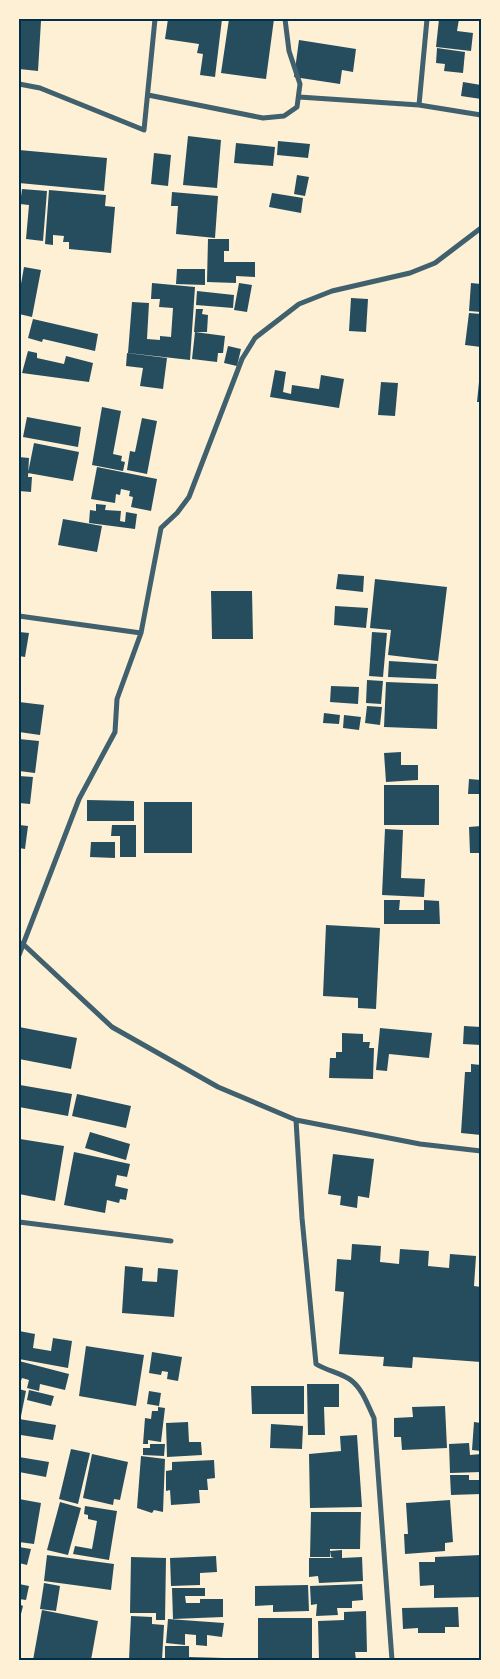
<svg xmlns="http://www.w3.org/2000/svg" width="500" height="1679" font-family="'Exo 2',sans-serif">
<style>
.building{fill:#264d5e}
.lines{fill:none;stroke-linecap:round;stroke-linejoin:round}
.minor{stroke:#3f606c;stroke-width:5}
.neatline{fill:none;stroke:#003049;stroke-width:2}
</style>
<rect width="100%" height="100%" fill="#fdf0d5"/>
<!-- building -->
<path class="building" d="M168,19H222L215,77L200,75L203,54L197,53L199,44L165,39Z
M229,19H274L266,79L221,73Z
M439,19H459L457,31L473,33L471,51L436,47Z
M19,20L41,21L38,71L19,69Z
M299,40L356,49L353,72L342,70L340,84L294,77Z
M437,48L465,52L463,73L444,71L445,64L436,63Z
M463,82L481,85V99L461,96Z
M188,136L221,140L217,188L183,185Z
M278,141L310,144L308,158L277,155Z
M236,143L275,147L273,166L234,163Z
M19,150L107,158L104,191L19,183Z
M154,153L171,155L168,186L151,184Z
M297,175L309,177L305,196L294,194Z
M22,189L47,191L43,241L26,239L29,205L20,204Z
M49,190L106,195L105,206L115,207L111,253L69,249V242H63L64,236L53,235V245L45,244Z
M172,192L218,196L215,238L176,234L178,206H171Z
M272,193L303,198L301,213L269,207Z
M208,239H229V251H224V262H255V277L236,276V283L207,282Z
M24,267L41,270L32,317L19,314V295Z
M177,269H205V285L176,284Z
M152,283L195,287L190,360L128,353L132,302L149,303L147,339L160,340V336L171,337L173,308L159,307L160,299H151Z
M239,283L252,285L247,312L234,310Z
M471,283L481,284V312L469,311Z
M197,291L234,295L233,308L196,305Z
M351,298L368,299L366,332L349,331Z
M196,309H203L202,314L208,315L207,332H194Z
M469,313L481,314V347L465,345Z
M33,319L98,334L95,351L43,339L42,342L28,338Z
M195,332L225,336L223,353H218L217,362L192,359Z
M228,346L241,349L237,366L224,363Z
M28,351L37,353V358L64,364L66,356L93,363L89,382L22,373Z
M127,353L167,358L163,389L140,386L143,368L126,366Z
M275,370L286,372L283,392L291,394L292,385L319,389L321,375L344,379L339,408L270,397Z
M381,382L398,383L395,416L378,415Z
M479,382L481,383V402H477Z
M102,407L121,411L113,454L122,456L121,461L125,462L123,471L92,465Z
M27,417L81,427L78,447L23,437Z
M142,418L157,421L147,474L127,470L130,451L135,452Z
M34,443L79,452L73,481L28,473Z
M19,457L29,458L28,477H32L31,492L19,491Z
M97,467L157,479L151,511L131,507L133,497L129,496L130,491L121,489L120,495L116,494L115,503L91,499Z
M96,504L106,505L105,510L121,511L120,521L125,522L126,512L137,514L135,529L89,523L90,510L96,511Z
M63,519L102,526L97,552L58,545Z
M338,574L364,576L363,592L336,589Z
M375,579L447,587L438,661L388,655L391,630L370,628Z
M211,591H252L253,639H212Z
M335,606L368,608L366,628L334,625Z
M19,632L29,633L25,657L19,656Z
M372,632L387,633L383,677L369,676Z
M389,661L437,664L436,679L388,677Z
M367,680L383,681L381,704L366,703Z
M386,682L438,684L437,729L384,727Z
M331,686L359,687L358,704L330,702Z
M19,702L44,705L40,735L19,732Z
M367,706L382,707L380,725L365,723Z
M324,713L340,715L339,724L323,723Z
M344,715L361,717L359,730L343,728Z
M19,739L39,741L35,773L19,771Z
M401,752V765H418V780L386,782L384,753Z
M19,776L33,777L30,804L19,803Z
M469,779L481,780V794H468Z
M384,785H439V825H384Z
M87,800L134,801V821H87Z
M144,802H192V853H144Z
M19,825L28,826L25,849L19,848Z
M112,825H136V857H120V836H111Z
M481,826V853H470L469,827Z
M385,829L403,830L401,878L425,879L424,897L382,895Z
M91,842H115V858L90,857Z
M384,900H400L399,910H424V900L439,901L440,924H384Z
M326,925L380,928L376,1009L358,1008V998L323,996Z
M464,1026L481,1027V1045L463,1044Z
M19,1027L77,1038L71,1069L19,1059Z
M380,1028L432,1033L429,1058L389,1054L387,1071L376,1070Z
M342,1033L363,1034V1042H370L369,1048H374L373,1079L329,1078L330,1058H336V1052H342Z
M471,1064L481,1065V1135L461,1133L465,1072H471Z
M20,1085L72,1094L68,1116L19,1107Z
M77,1094L131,1106L126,1128L72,1116Z
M90,1132L130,1144L126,1160L85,1148Z
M20,1139L64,1146L55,1201L19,1194Z
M74,1152L130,1164L127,1177L117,1175L115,1186L128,1189L126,1200L120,1199L119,1203L107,1200L105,1213L64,1205Z
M333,1154L374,1159L369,1198L358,1196L357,1208L340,1205L341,1196L328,1194Z
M352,1244L381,1246L380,1262L399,1264L400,1249L429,1251L428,1266L449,1268L450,1254L476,1256L474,1286L481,1287V1362L413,1357L412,1368L383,1366L384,1357L339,1354L344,1292L335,1291L337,1259L351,1260Z
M125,1266L143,1268L142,1281L157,1282L158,1268L178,1270L174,1317L122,1313Z
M19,1331L35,1334L33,1348L51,1351L53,1338L72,1341L68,1368L19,1359Z
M86,1346L144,1355L136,1406L79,1396Z
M152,1352L182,1357L178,1381L167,1379L168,1372L162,1371L161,1375L149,1373Z
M19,1361L69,1374L65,1390L40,1384L39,1391L27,1388L29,1380L22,1378L19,1386Z
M307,1384H339V1407H324L325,1435H308Z
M251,1386H304V1414H252Z
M19,1389L26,1391L21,1416H19Z
M29,1390L54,1396L51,1406L27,1400Z
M149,1391L161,1393L159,1406L147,1404Z
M445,1406L447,1448L402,1450L401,1437H394V1418L413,1417L412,1407Z
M158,1407L165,1408L161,1442L148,1440V1444H143L145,1418L151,1419L152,1411H158Z
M19,1419L56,1425L53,1440L21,1435L19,1442Z
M188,1422L189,1442H201L202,1455L167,1457L166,1423Z
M474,1422L481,1423V1451L472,1450Z
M271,1424L303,1426L302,1449L270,1448Z
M357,1435L362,1507L310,1508L309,1454L341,1451L340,1436Z
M469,1443L470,1455L481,1454V1472L450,1473L449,1444Z
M150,1444H165L164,1456L143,1455V1448H150Z
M71,1449L90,1453L78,1504L59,1499Z
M92,1454L128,1462L120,1500L114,1499L113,1505L83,1498Z
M141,1456L165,1459L163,1512L154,1510L152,1513L137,1508Z
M19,1457L49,1462L46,1477L19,1472Z
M214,1460L215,1478L207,1479L208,1490H199L200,1503L171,1505L170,1490L166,1491V1471L172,1470V1462Z
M450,1475H469V1480H481V1494L451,1495Z
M19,1499L41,1503L34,1544L19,1542Z
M450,1500L453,1542L445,1543V1551L405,1554L404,1534H408L406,1503Z
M60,1502L81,1508L68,1555L47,1550Z
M85,1506L117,1511L109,1560L73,1554L75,1546L92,1549L97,1521L88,1519V1515L84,1514Z
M311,1512H361L360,1549H330V1545V1557H310Z
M19,1547L31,1549L27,1565L19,1563Z
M342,1550V1558L362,1557L363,1581L319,1583L318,1576L309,1577V1558H334L331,1557L330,1551Z
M47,1555L114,1564L111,1590L44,1581Z
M481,1555V1597L434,1598V1585L420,1586L419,1562H435V1557Z
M216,1556L217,1572L200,1573V1585L171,1586L170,1558Z
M131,1557L166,1558L165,1620H156V1613H130Z
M44,1583L60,1586L56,1611L40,1609Z
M19,1584L29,1586L26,1600L19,1599Z
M362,1584L363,1600L352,1601V1608H337L338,1615L316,1616L317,1604L311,1605L310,1586Z
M308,1585L309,1611L273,1612V1605L255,1606V1586Z
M172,1588H205V1596H185L186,1603H200V1599H223V1617L173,1619Z
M19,1604L23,1606L19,1622Z
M458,1607L459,1627H445V1633H418V1628L403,1629L402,1608Z
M42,1610L98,1621L91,1660H33Z
M366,1611L367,1652H355L356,1660H319L318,1621L344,1620V1612Z
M131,1616L152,1617V1624L164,1625L162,1660H129Z
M258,1618H312V1660H258Z
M168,1619L224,1623L222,1637L207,1635V1646L196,1645V1635L185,1634V1645L166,1643Z
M165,1646H189V1657L224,1658L223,1660H165Z"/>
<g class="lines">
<!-- minor -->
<path class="minor" d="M19,84L40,88L144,130L155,19
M148,95L263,118L284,116L297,107L300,84L289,51L285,19
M299,97L419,105L481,115
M419,105L427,19
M19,616L141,633L161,528L177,513L189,497L242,359L255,338L299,304L332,291L410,273L435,263L481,228
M19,943L23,944L112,1027L218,1087L296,1120L420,1144L481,1151
M19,955L79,799L115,732L117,699L141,633
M296,1120L302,1218L316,1364C327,1371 342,1373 352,1381C363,1390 368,1406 374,1418L392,1660
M19,1222L171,1241"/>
</g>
<!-- border -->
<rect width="500" height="1679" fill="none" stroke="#fdf0d5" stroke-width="40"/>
<rect x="20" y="20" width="460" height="1639" class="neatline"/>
</svg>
